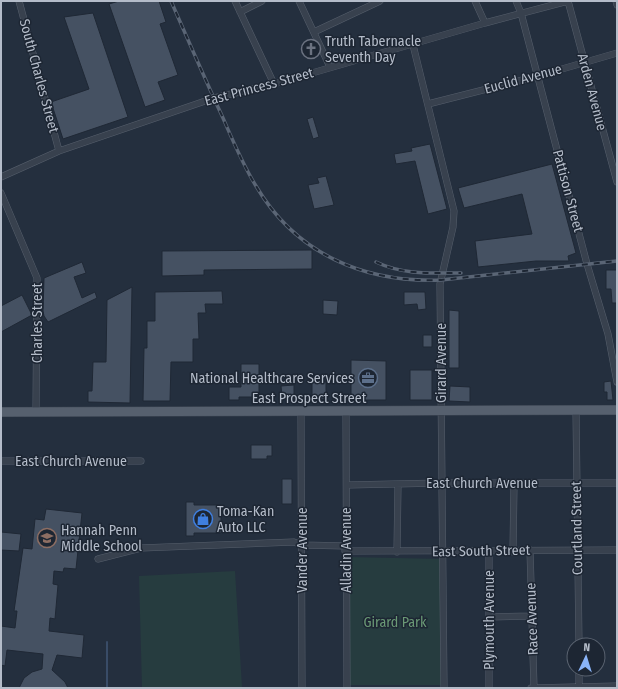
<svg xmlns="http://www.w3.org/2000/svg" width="618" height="689" font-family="'Fira Sans Condensed',sans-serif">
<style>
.green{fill:#263c3f}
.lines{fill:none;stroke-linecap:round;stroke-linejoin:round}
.stream{stroke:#394c67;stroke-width:2}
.building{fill:#455162;stroke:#1f2835}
.street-casing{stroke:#565f6c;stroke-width:7}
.primary-casing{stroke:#414a57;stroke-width:10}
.street{stroke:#38414e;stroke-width:6}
.primary{stroke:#56606e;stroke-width:9}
.rail-casing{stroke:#5a6575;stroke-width:3.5}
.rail{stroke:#1d2633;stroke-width:2;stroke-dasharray:6;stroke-linecap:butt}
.labels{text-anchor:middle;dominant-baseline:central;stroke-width:3;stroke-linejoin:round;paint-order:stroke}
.poi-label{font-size:14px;fill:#b4bcc9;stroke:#1d2633;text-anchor:start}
.street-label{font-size:14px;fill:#b4bcc9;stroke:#1d2633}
.park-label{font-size:14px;fill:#6b9a76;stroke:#1d2633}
</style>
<rect width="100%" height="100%" fill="#242f3e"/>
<!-- green -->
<path class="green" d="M348,557L441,559V685H349Z
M235,571L242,687L142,688L139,576Z"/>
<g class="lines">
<!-- stream -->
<path class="stream" d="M107,688V642"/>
</g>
<!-- building -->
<path class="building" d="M119,1H159L166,22L160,24L178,75L158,82L165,100L145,107L109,4Z
M93,13L128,117L63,139L51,102L89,89L64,17Z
M313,117L319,137L313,139L307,119Z
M430,144L447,209L428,214L415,161L396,164L394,154L412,151L411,148Z
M552,164L576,253L568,256L569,261H536L478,267L475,241L532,234L522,194L464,208L458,188Z
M326,176L334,205L314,209L308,185L319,183L317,178Z
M312,250V269L204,270V275L162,276V251Z
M82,262L86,273L74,277L82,298L95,292L97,298L48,322L44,316L43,311L44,278Z
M606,270H617V303H612L611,289H606Z
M132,287L130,403L88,402V391H92L93,362H106L107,300Z
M222,291L223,304H205L206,313H198L199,339H193V362H171L170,401H143L144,348H147V321H155V292Z
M404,292H425L426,309L418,310L417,304L404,305Z
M22,295L32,315L1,332V306Z
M323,300L338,301L337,315L323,314Z
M449,310L459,311V368H449Z
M423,335H432V347H423Z
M351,360L386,361V400H351Z
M241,364H259V397H239V400H229V387H241Z
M410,370H432V400H410Z
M611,381L613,400H607V392H604V382Z
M312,382H326V399H312Z
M294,385V397H282L281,386Z
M450,386L470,387V402L449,401Z
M251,445H272V456H267V459H251Z
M282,479H292V504H282Z
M186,502H194V505H221V533H194V536H186Z
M46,509L82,513L76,569L64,568L63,572L54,571L53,584L58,585L55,619L50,618L49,631L84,635L82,658L57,655L52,670L65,682L68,688H19L24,678L32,672L42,669L43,654L7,650L5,666L1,665V626L15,628L17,611H14L23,548L32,549L35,519L44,520Z
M1,532L21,534L19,551L1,550Z"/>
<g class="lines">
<!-- street casing -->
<g class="street-casing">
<path id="street" d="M19,1L59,151
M235,1L274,84
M299,1L330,67
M475,1L485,23
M516,1L521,13L587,264L608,334L617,382
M568,1L617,182
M616,1L617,5
M240,12L262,1
M314,32L380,1
M413,45L454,211L453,227L440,284L444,688
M428,104L538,76L617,53
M1,177L59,151L214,98L274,84L485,23L568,1
M1,193L37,278L36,412
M576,410L579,645
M301,412L302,688
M346,412L347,688
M1,461H141
M347,485L441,483H617
M530,550L534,688
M345,551L617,550
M397,552L398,484
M489,552V688
M513,552L514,484
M98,559L141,548L294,542L302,545L346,546
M489,617L532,616
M579,669V688
M531,688L617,686"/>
</g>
<!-- primary casing -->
<g class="primary-casing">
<path id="primary" d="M1,412L617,410"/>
</g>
<!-- street -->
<use href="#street" class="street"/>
<!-- primary -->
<use href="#primary" class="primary"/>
<!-- rail casing -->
<g class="rail-casing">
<path id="rail" d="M171,1C188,40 205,79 223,118C233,141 243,165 256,186C296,254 364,283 441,280L617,261
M376,262C403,275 432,273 461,273"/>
</g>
<!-- rail -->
<use href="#rail" class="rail"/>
</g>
<!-- icons -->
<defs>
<g id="church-ring" transform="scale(1)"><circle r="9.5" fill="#1d2633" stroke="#6b7280" stroke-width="1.5"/><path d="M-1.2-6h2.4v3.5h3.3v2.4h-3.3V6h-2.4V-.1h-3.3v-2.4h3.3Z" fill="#6b7280"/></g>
<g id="office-ring" transform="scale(1)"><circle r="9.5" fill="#1d2633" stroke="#5c6f8a" stroke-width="1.5"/><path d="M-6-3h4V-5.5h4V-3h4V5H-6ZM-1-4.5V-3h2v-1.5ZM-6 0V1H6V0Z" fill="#5c6f8a"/></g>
<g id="shop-ring" transform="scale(1)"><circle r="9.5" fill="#1d2633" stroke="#3f7fe0" stroke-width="1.5"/><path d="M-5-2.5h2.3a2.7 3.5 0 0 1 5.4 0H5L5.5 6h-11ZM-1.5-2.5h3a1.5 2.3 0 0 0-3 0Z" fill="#3f7fe0"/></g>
<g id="school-ring" transform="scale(1)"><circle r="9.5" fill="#1d2633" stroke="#8d6e63" stroke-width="1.5"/><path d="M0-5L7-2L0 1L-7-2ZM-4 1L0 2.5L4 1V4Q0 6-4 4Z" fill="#8d6e63"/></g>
</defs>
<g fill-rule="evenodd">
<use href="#church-ring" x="311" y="49"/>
<use href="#office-ring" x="368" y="378"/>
<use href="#shop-ring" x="203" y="519"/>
<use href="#school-ring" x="47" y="538"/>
</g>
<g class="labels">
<!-- poi labels -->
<g class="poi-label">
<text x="325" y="41">Truth Tabernacle<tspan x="325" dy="16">Seventh Day</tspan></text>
<text x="354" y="378" text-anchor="end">National Healthcare Services</text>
<text x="217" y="511">Toma-Kan<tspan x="217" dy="16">Auto LLC</tspan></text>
<text x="61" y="530">Hannah Penn<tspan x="61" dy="16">Middle School</tspan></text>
</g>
<!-- street labels -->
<g class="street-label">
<text transform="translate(39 76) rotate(75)">South Charles Street</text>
<text transform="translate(523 79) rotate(-15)">Euclid Avenue</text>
<text transform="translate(259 87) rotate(-15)">East Princess Street</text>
<text transform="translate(592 92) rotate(75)">Arden Avenue</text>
<text transform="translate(568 191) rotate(75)">Pattison Street</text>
<text transform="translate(37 323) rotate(-90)">Charles Street</text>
<text transform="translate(441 363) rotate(-90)">Girard Avenue</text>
<text x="309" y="398">East Prospect Street</text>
<text x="71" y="461">East Church Avenue</text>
<text x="482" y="483">East Church Avenue</text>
<text transform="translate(577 528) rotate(-91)">Courtland Street</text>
<text transform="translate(302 550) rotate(-90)">Vander Avenue</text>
<text transform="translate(346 550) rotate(-90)">Alladin Avenue</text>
<text transform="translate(481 551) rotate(-1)">East South Street</text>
<text transform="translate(532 619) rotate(-92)">Race Avenue</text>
<text transform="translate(489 620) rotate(-90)">Plymouth Avenue</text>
</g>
<!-- park labels -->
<g class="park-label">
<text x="395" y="622">Girard Park</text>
</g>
</g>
<!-- border -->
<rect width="618" height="689" fill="none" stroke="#b4bcc9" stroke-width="4"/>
<!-- north arrow -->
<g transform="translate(586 657) rotate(4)"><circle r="19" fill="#1d2633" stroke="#59626f"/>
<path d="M0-3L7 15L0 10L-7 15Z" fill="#8ab4f8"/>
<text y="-6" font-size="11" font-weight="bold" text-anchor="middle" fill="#b4bcc9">N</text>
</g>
</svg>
